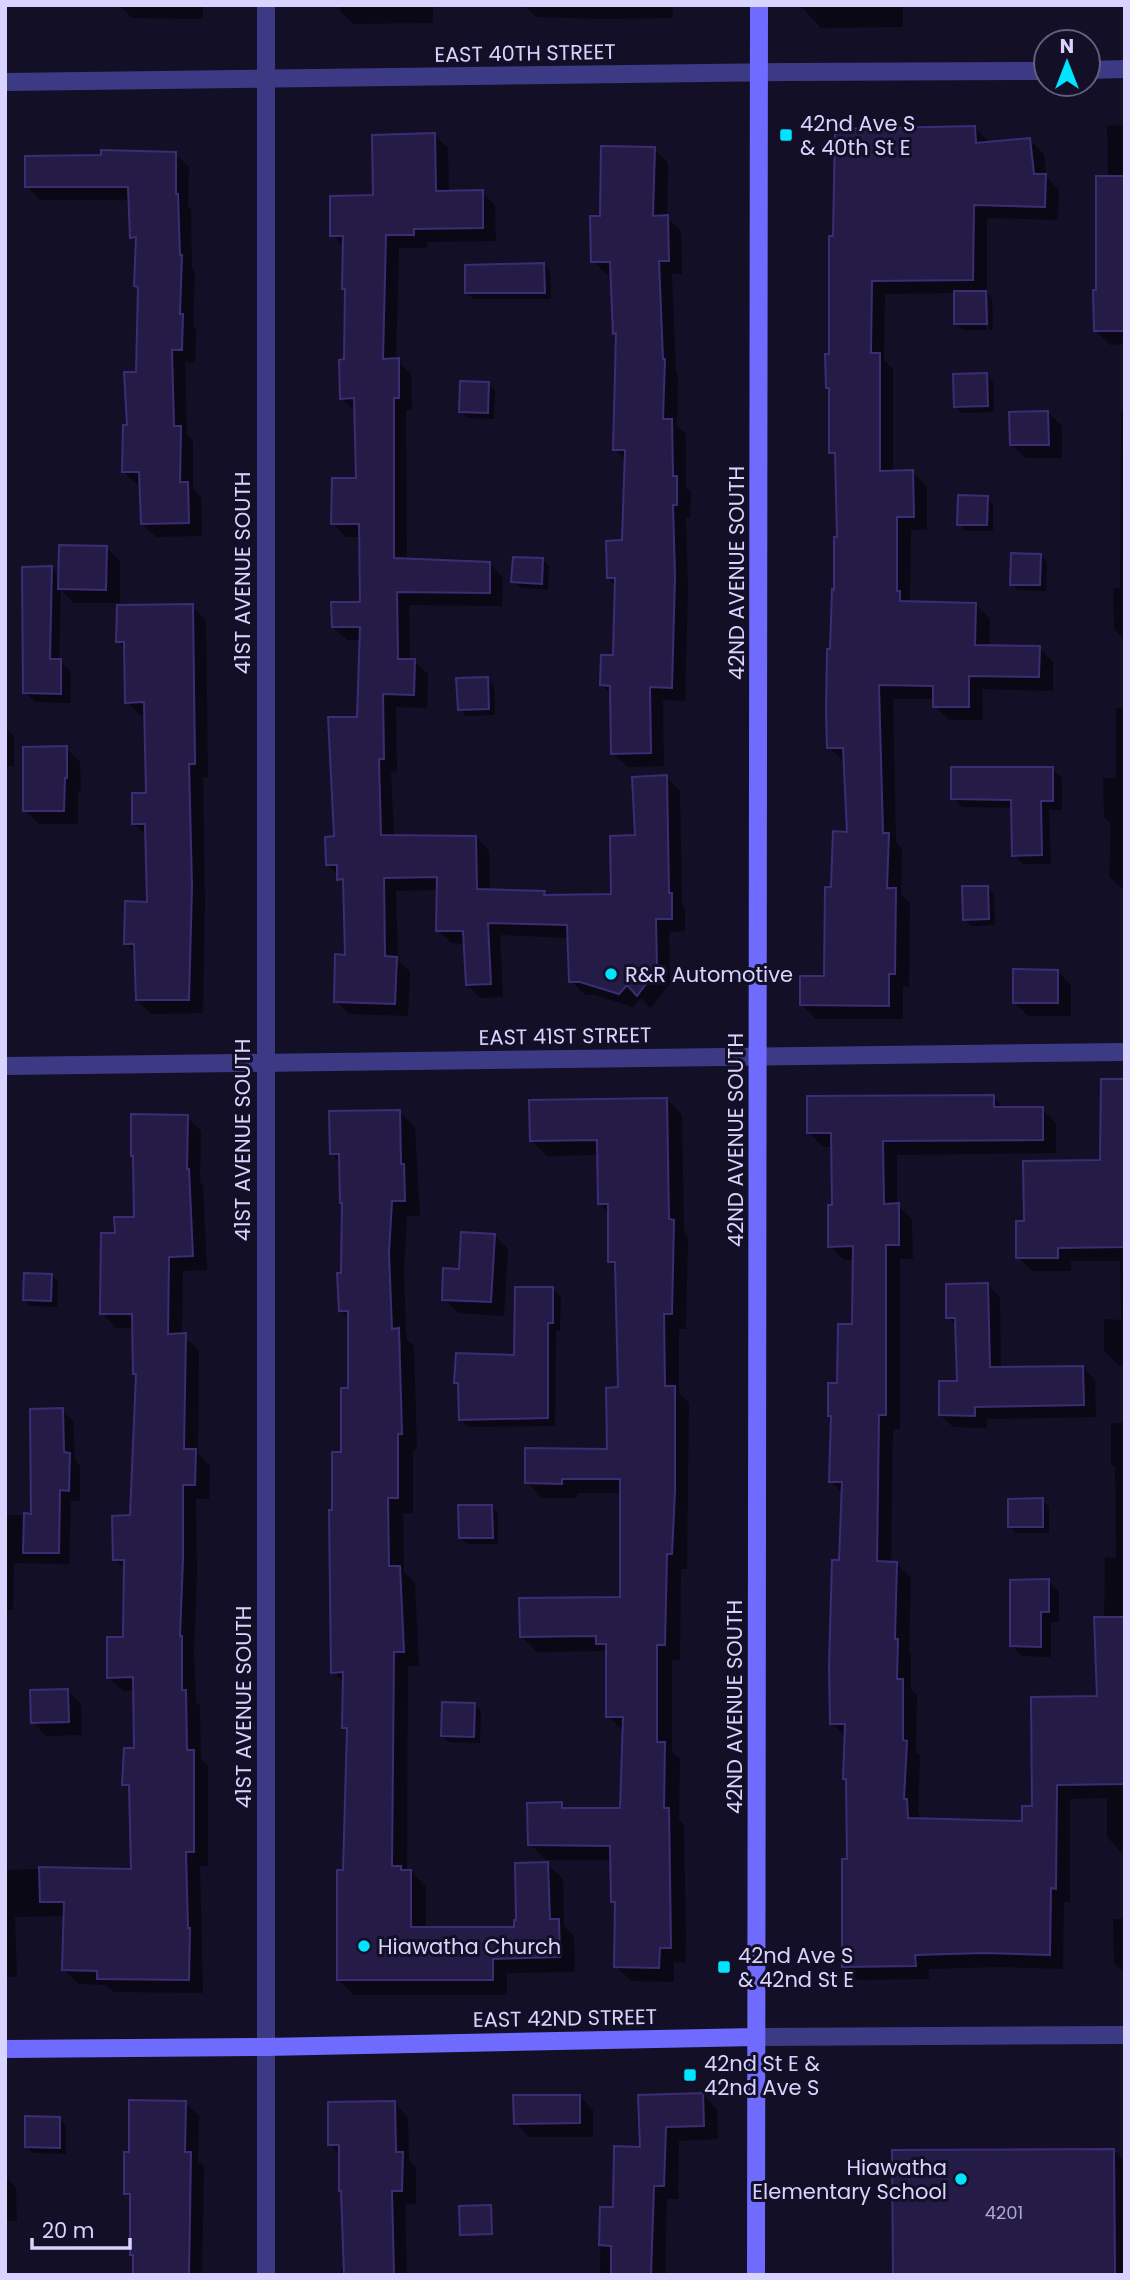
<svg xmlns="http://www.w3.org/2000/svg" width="1130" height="2280" font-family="Poppins,sans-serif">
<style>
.shadow{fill:#0007}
.building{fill:#241b47;stroke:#3b2d73;stroke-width:2}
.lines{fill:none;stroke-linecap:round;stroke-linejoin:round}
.street{stroke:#3d3a85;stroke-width:18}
.secondary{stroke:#6f6bff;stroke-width:18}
.poi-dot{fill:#00e5ff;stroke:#130f26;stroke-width:2.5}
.labels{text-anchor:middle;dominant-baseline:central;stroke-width:6;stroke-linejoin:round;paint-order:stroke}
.number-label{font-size:18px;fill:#aca6d1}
.street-label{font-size:21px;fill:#d9d4ff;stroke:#130f26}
.poi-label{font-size:21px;fill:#d9d4ff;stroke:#130f26;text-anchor:start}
</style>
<rect width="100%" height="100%" fill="#130f26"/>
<!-- shadow -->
<path class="shadow" d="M119,5H203V19L132,18Z
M339,5H433V23L353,24L340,11Z
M524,5H672L673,18L604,19L536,17Z
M800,5H903V27L821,28Z
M1125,125V344L1110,345L1096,331L1108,178L1107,126Z
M975,128L989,142L1030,140L1044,154L1046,176L1059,190L1058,220L987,218V293L992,299L993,330H989L988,297H985L986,330H963L956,324V293L885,294L884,360L893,369V472H912L927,486V530H911L910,603L976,605L990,619L989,647L1039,648L1053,662V691L982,689L983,720H949L935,706V699H893L896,842L902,849L901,895L910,903L909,987H903V1019H816L802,1005L825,977L833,889L849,834L845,761H843L829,747L839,539L837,458L831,452L830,390L828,387L831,356L835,238Z
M434,135L448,148L449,192H482L495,205L496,241L427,242V248H399L396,360L411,374L412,410H406L407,560L490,564L503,578L502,606L409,605L410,661H414L428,674L427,708L396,707L397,771L391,772L394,837H476L489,851L490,891L544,893L548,897L613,896L636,837L666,777L680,791L682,905L685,908V931L669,932L670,983L651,1008L641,998L633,1007L595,995H585L571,981L569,938L500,935L503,997L481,998L467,985L465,944L451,943L438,930L439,890L396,891L398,960L410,972L408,1016L349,1014L336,1001L346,957L345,884L328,865L336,838L358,719L361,640H347L333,627L362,603L361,537H346L333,523L358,480L355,411L341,398L346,361L347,292L343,288L345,248L332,235L375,197Z
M654,149L668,163L667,217L681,231L682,274H672L676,373L678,375L677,426L686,434V488L691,492L690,518H686L688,591L685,701L663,700L664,766L627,767L613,753L612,695L602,685L614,657L616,586L608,578L624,542L626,461L615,449L618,336L615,333L613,275H607L593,261L602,218Z
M175,154L189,167L188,207L191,209L192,268L195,271L193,326L196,329L195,363L185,362L187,435L193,441V489L201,497L202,536L156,537L142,524L141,485H137L123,471L137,373L140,290L136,286L137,243L132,237L130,200H40L27,186Z
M544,264L550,271L551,299H474L467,293Z
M986,375L993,382L994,412L962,413L955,406Z
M488,384L495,390L494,419L468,418L461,411Z
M1121,410H1125V640L1114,629L1113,588H1120Z
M1048,412L1062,426V458H1026L1012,445Z
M987,498L993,505V531H966L959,524Z
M106,547L120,561V606H192L206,620L208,777H203L205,901L203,1013L151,1014L137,1000L136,953L126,943L149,904L147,836L134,824L148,795L146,716H141L127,702L126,649L118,641L119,603H74L61,590L59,661L71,671L70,703L35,702L25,692L52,568L60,577Z
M1040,555L1047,562L1046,591L1018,590L1012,584Z
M542,560L549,566L548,589L520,588L513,581Z
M487,679L494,685L495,715L466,716L460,709Z
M1116,708H1125V891L1109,877L1111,824L1104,817L1103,778H1116Z
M5,728L14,736V766H5Z
M66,748L80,762L81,791H78V824H39L25,810Z
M1053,769L1062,778V810H1049L1051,864H1023L1014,855L1013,808L962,807L953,798Z
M987,887L994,894L995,925L971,926L965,919Z
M1057,971L1071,985V1016H1028L1014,1002Z
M993,1097L1005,1109H1042L1056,1123V1153L897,1155V1205L912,1219L913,1259H900V1429H893L891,1563H896L911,1578L909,1653L911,1655V1689L917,1695L916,1753L920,1756L918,1812L921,1820L1024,1823L1099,1697L1104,1619L1105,1557L1116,1558L1115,1467L1111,1464V1423H1125V1852H1121L1107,1837V1798L1070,1799V1902H1064L1063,1969L1000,1967L929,1969V1979L858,1980L844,1966L849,1861L846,1738L832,1723L843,1494L831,1481L832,1418L830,1416L854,1326L855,1260H844L830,1246L834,1206L833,1147H823L809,1133Z
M667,1099L682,1115L684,1232L688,1237L686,1329H679V1393L689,1403L687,1569H681L680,1660H672V1752L680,1759L679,1820L684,1825L686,1942L685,1963L674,1962V1982L631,1981L615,1966L616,1905L613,1901L612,1860H546L530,1844L562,1804L567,1809L622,1810L624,1732L608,1716V1653L605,1651L537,1652L521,1636L622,1599V1493H577V1498H542L527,1482L609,1451L620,1389L617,1268L610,1261V1214L599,1203V1155L547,1156L531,1140Z
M1125,1099V1365H1118L1104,1351V1319L1121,1320L1120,1261H1071V1271H1032L1018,1257L1026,1223L1102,1161Z
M399,1112L415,1127L420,1216H407L404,1270L406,1338L414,1346L417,1449H413V1513H403L404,1572L415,1583L419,1666H408L407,1871H411L426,1887V1928L516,1929L547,1864L563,1879L564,1926L574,1936L575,1972L507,1973V1995H354L338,1979L345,1871L348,1731L344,1727L345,1684L333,1672L334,1511L350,1389L349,1320L340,1310L344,1204L341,1163L331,1153Z
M187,1117L201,1131L200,1182L203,1185L207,1270L183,1271L182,1335L199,1350L198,1454L210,1466L209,1499H196L197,1574L194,1651L196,1702L200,1706L201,1759L208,1766V1866H200L203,1993L114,1992L106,1985L79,1984L64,1970L65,1916L15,1917L17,1977H5V1870L72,1868L133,1871L131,1791L124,1784L136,1750L135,1691H123L108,1677L125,1639L126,1570L115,1559L131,1517L138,1376L135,1373L134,1328H116L102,1313L116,1235L136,1218Z
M494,1235L508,1249L504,1316L458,1313L444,1299L461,1271Z
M52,1275L58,1282L57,1307L31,1306L24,1300Z
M988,1285L1000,1298L1001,1369L1083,1367L1095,1380L1096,1417L987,1419V1428L953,1427L940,1415L958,1383L957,1326L948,1317Z
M553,1289L561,1297L560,1331H556L555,1426L469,1427L460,1419V1385L456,1382L515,1356Z
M62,1409L73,1421L75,1460L80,1466V1501H71L69,1564L14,1563L13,1610H5V1515H32Z
M1042,1500L1049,1507V1533H1017L1010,1527Z
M491,1506L498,1513V1544H467L460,1538Z
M1048,1581L1059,1592V1622H1051V1657L1022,1656L1011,1645Z
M67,1690L81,1704L82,1735L46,1736L33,1722Z
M475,1704L481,1711L480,1743L449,1742L442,1736Z
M1113,1919H1125V1973L1114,1963Z
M703,2095L717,2109L718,2139L679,2141L678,2199H667L665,2271L669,2275H600L601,2209H614L642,2148L640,2097Z
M579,2096L593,2110V2137H529L516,2123Z
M185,2103L199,2116L198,2161L204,2167L202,2275H135V2258L132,2254V2200L126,2194L130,2153Z
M394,2103L408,2117L409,2160L416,2168V2204H405L407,2275H341V2269H346L340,2155L330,2144Z
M60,2119L66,2126V2154L33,2153L26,2146Z
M1114,2151L1125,2162V2275H895Z
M5,2177L16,2187L17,2221H5Z"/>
<!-- building -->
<path class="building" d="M975,126L976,143L1030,138L1034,174H1046L1045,207L974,205L973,280L872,281L871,353H880V471L913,470L914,517H897V591H900V601L976,603L975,645L1040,646L1039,677L969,676V707H933V686L879,685L883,833H889L887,888H896L895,974H889V1006L800,1005V976H824L825,887H831L833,831L847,832L843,748H827L826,710L827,649H830L832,589L834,590V537H837L835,453H829V388H826L825,354H829V236H833L835,129Z
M435,133L436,191L483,190V228L414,229V235H386L383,359L399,358V398H394V558L490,562V593L397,592L398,659H415L414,695L383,694L384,759H379L381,835L476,836L477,889L545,891L544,895L611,894L610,836L635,835L632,777L667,775L669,893H672V919H656L657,969L637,996L627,985L619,994L580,982H569L567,925L488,923L491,984L466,985L463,931H436L437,877L384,878L385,956L397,957L395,1004L334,1002L335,954L345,955L343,879L337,880V865H326L325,837L334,836L328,717H357L360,627H332L331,602H360L359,524H331L332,478H356L354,398L340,399L339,360L344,359L345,289H342L343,236H330V196L373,195L372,135Z
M601,146L655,147L653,216L668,215L669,261H659L663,359H665L663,419H672L673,476H677V505H673L675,576L672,688L650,687L651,753L611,754L610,686L600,685L601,655H613L615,578H607L606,541L622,540L625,450H613L616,333L613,334L610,262H591L590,216H600Z
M101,150L176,152V194H178L180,255H182L180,314H183L182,350H172L174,426H181L180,482H188L189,523L141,524L139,472H122L123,425H127L124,372H136L138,287L134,286L136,237L130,238L128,187H25V156L101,155Z
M1096,176H1125V331H1094L1093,290H1096Z
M544,263L545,293H465V265Z
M954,291H986L987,324H954Z
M987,373L988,406L954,407L953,374Z
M460,381L489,382L488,413L459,412Z
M1048,411L1049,445H1010L1009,412Z
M958,495L988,496L987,525H957Z
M59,545L107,546L106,590L58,589Z
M1011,553L1041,554L1040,585H1010Z
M513,557L543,558L542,584L511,582Z
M52,566L50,659H61V694L23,693L22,567Z
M193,604L195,764H189L192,886L189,1000H136L134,944H124L125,901L147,902L145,824H132V793H146L144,702L125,703L124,642H116L117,605Z
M488,677L489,709L458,710L456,678Z
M67,746V778H65L64,811H23V747Z
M951,767H1053V801H1041L1042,855L1012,856L1011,800L951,799Z
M962,886H988L989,919L963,920Z
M1013,969L1058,970V1003H1013Z
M1101,1079H1125V1247L1058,1248V1258H1016V1221H1024L1023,1161L1100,1160Z
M994,1095V1107H1043V1140L883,1141L884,1204L899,1203V1245H886V1415H879L877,1561L897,1562L895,1639H898L897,1679H903V1740L907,1741L904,1799H907L908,1818L1022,1821V1806H1032L1031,1697L1097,1696L1094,1617H1125V1784L1057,1785L1056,1889L1051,1888L1050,1955L985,1953L915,1955L916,1966L842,1967V1859H847L846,1779H843L845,1724H830L829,1666L832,1560H839L842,1482H829L831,1416H828V1383H837L838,1324H852L853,1246L828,1247V1205H832L831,1133H807V1096Z
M667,1098L669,1219L674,1220L672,1314H664L665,1386H675V1491L672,1554H667L665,1645H657V1742H665L664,1808H669L671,1948H660L659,1968L614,1967L615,1902H611L610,1846L528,1845L527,1803L562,1802V1808H620L623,1717H606V1644H596V1636L520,1637L519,1598L620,1597V1479H562V1484L525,1483V1448L607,1449L606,1388L618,1387L615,1262H608V1204H598L597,1140L530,1141L529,1100Z
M400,1110L401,1164H404L405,1201H392L389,1253L392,1329L399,1328L402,1434H398V1498H388L389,1566H400L404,1652H394L392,1866H401V1870H411V1927H514V1920H516L515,1863L548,1862L550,1919H559L560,1957L493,1959V1980H337V1870H343L347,1728H342L343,1672L331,1673L329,1510H332V1452H341V1388H348V1311H339L337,1273H341L342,1203H340L339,1154H330L329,1111Z
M131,1114L188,1115L187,1169H189L193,1256L169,1257L168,1334L186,1333L184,1449H196L195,1485H183V1559L180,1636H182V1690H186L187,1750H194V1852H186L188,1928H190L189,1980L97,1979V1971L62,1970L64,1902H40L39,1867L131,1869L129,1785H122L124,1748H134L133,1677L107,1678V1637H123L124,1560H113L112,1516L130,1515L136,1374H133L132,1314H100L101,1233H115L114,1217H134L133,1156H131Z
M461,1232L495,1234L491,1302L442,1300L443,1268L459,1269Z
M24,1273L52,1274L51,1301L23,1300Z
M988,1283L990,1367L1083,1366L1084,1405L975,1407V1416L939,1415V1381H957L955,1318H946V1284Z
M515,1287H553V1323H548V1418L459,1420L458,1383H454L456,1353L514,1355Z
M63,1408L64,1452L70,1453L69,1491L60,1490L59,1553H23L24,1513L31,1514L30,1409Z
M1043,1498V1527H1008V1499Z
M458,1505H492L493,1538H459Z
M1049,1579V1612H1041V1647L1010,1646V1580Z
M68,1689L69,1722L31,1723L30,1690Z
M442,1702L475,1703L474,1737L441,1736Z
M703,2093L704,2126L666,2127L664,2186H654L651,2275H611V2246L599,2245L600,2207H613L614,2146L640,2147L638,2095Z
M513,2095H580V2123L514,2124Z
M129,2100L186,2101L185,2152H191L189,2275H133V2255H130V2194H124V2152H129Z
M395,2101L396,2152H403L402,2191H392L394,2275H344L341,2191H339V2145H328V2102Z
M25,2116L60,2117V2148L25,2147Z
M1114,2149L1115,2275H893L892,2150Z
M491,2205L492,2234L460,2235L459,2206Z"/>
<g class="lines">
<!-- street -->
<path class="street" d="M266,5V2275
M1088,70L1125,69
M5,82L790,72L1046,71
M5,1066L1125,1052
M756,2037L1125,2035"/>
<!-- secondary -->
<path class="secondary" d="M5,2049L266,2047L756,2037
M756,2275L759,5"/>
</g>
<!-- markers -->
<g class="poi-dot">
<rect x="779" y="128" width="14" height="14" rx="3.5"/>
<circle cx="611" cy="974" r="7"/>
<circle cx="364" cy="1946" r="7"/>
<rect x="717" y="1960" width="14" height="14" rx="3.5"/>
<rect x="683" y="2068" width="14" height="14" rx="3.5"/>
<circle cx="961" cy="2179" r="7"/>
</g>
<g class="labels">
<!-- number labels -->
<g class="number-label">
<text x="1004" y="2212">4201</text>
</g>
<!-- street labels -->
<g class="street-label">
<text transform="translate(525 53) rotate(-1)">EAST 40TH STREET</text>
<text transform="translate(242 573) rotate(-90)">41ST AVENUE SOUTH</text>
<text transform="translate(736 573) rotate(-90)">42ND AVENUE SOUTH</text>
<text transform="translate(565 1036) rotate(-1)">EAST 41ST STREET</text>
<text transform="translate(242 1140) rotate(-90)">41ST AVENUE SOUTH</text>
<text transform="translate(735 1140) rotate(-90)">42ND AVENUE SOUTH</text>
<text transform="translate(243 1707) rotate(-90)">41ST AVENUE SOUTH</text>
<text transform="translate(734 1707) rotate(-90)">42ND AVENUE SOUTH</text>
<text transform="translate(565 2018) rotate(-1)">EAST 42ND STREET</text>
</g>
<!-- poi labels -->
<g class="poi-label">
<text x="800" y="123">42nd Ave S<tspan x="800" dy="24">&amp; 40th St E</tspan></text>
<text x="625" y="974">R&amp;R Automotive</text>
<text x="378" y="1946">Hiawatha Church</text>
<text x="738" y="1955">42nd Ave S<tspan x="738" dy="24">&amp; 42nd St E</tspan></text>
<text x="704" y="2063">42nd St E &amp;<tspan x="704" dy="24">42nd Ave S</tspan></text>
<text x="947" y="2167" text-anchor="end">Hiawatha<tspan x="947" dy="24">Elementary School</tspan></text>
</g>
</g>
<!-- border -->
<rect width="1130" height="2280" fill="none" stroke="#d9d4ff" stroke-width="14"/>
<!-- north arrow -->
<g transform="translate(1067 63)"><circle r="33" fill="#130f26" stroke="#625e7d" stroke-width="2"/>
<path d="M0-5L12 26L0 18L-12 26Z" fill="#00e5ff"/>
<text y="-10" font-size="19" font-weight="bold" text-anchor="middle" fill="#d9d4ff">N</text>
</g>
<!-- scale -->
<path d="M32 2238v10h98v-10" fill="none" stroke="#d9d4ff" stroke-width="3.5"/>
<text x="42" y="2238" font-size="21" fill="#d9d4ff" stroke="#130f26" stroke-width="5" paint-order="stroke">20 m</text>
</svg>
